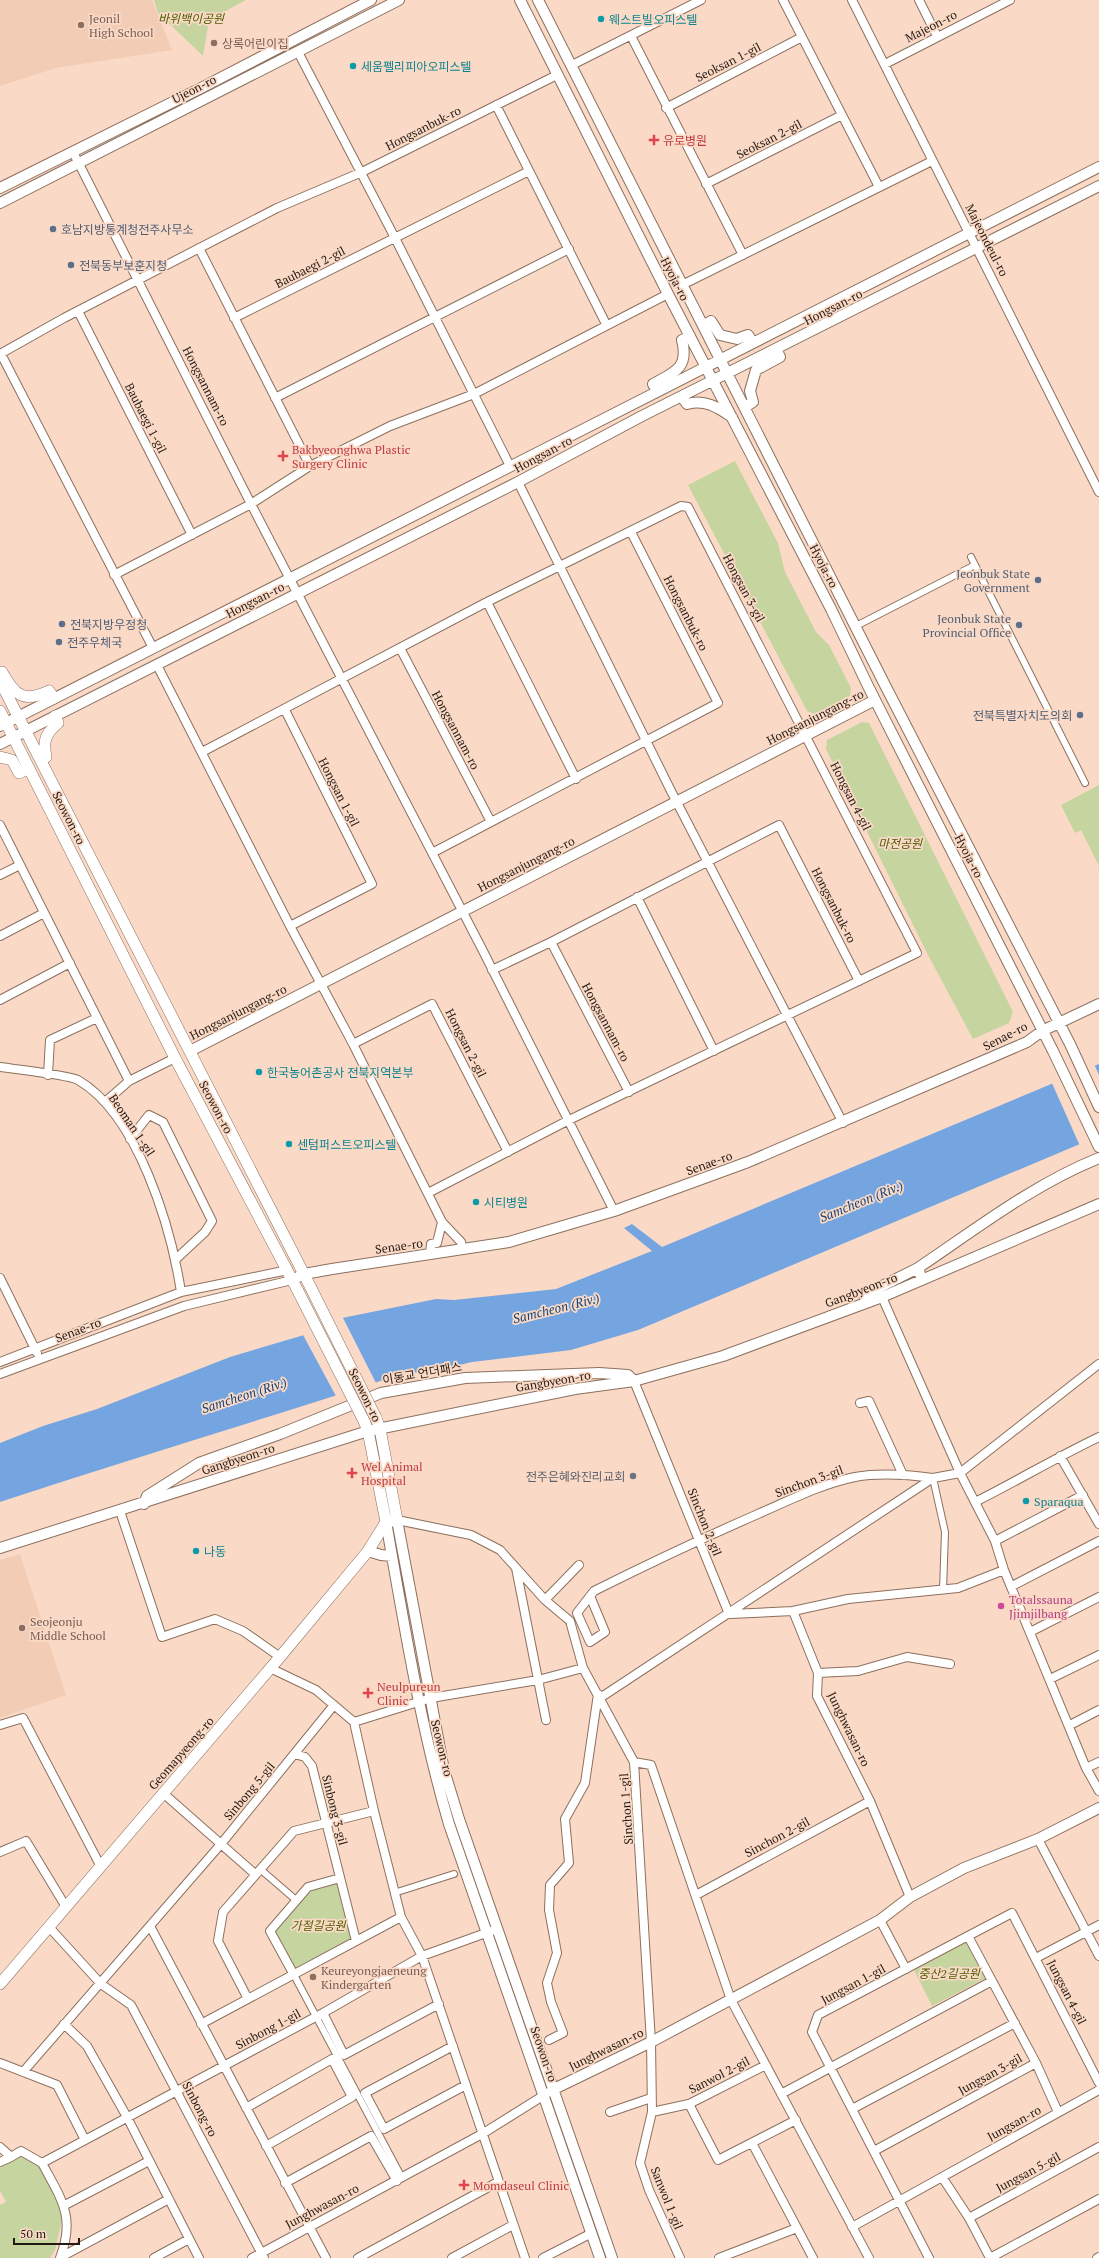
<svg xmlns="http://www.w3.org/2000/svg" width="1099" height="2258" font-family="'PT Serif','Noto Sans KR',serif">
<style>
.built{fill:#f2ccb4}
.green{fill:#c6d5a0}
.water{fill:#75a5e1}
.pier{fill:#fadac6}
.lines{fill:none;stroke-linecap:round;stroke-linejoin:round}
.pedestrian-casing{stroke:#8c705e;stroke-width:8}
.minor-casing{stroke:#8c705e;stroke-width:10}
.tertiary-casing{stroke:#8c705e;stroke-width:12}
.secondary-casing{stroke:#8c705e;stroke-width:12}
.pedestrian{stroke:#fff;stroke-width:6}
.minor{stroke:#fff;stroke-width:8}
.tertiary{stroke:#fff;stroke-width:10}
.secondary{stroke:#fff;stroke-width:11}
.secondary-bridge-casing{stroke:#8c705e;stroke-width:12;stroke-linecap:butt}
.secondary-bridge{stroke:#fff;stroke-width:11}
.culture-dot{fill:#0f9aa8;stroke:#fadac6;stroke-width:1.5}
.education-dot{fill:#8d6e63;stroke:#fadac6;stroke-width:1.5}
.health-dot{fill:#e0444e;stroke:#fadac6;stroke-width:1.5}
.service-dot{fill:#5c6f8a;stroke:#fadac6;stroke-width:1.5}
.worship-dot{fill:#6b7280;stroke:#fadac6;stroke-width:1.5}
.hotel-dot{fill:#d1479c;stroke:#fadac6;stroke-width:1.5}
.labels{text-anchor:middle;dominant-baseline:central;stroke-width:3.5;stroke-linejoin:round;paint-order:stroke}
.education-label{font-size:12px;fill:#785e54;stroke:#fadac6;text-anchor:start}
.park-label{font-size:12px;font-style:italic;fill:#4f5f06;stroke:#fadac6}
.culture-label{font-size:12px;fill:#0d838f;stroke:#fadac6;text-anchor:start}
.street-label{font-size:12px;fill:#251a13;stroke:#fadac6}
.health-label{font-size:12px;fill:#be3a42;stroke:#fadac6;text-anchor:start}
.service-label{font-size:12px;fill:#4e5e75;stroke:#fadac6;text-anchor:start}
.worship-label{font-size:12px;fill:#5b616d;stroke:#fadac6;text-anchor:end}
.hotel-label{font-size:12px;fill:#b23c85;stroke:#fadac6;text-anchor:start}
.water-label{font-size:13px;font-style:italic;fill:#114278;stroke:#fadac6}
</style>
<rect width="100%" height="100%" fill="#fadac6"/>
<!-- built -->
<path class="built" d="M0,0H152L172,50L56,68L0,86Z
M20,1554L66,1695L0,1718V1560Z"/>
<!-- green -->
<path class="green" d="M154,0H246L209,20L203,56L158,13Z
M735,461L778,543L785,572L816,632L829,645L851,688L850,696L815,714L807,711L688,485Z
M862,722L869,723L1013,1012L1009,1023L973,1039L928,955L826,749L827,740Z
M1099,785V866L1081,830L1075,833L1061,805Z
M340,1878L356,1941L294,1975L270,1931L308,1887Z
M966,1940L986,1978L932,2006L913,1968Z
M20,2155L39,2166L59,2204L62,2220L55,2250L50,2258H0V2205L6,2202L0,2191V2166Z"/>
<!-- water -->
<path class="water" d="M1099,1064V1136L638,1330L571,1350L472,1362L427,1373L408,1372C272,1417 135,1457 0,1502V1443L43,1426L97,1409L230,1357L304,1335L342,1318L436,1299L454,1300L556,1289L652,1251L624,1228L632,1224L662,1247Z"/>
<!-- pier -->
<path class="pier" d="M1094,1064L1099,1075V1138L1080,1146L1051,1081Z
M342,1316L377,1385L337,1398L302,1333Z"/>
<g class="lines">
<!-- pedestrian casing -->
<g class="pedestrian-casing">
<path id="pedestrian" d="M971,557L1085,783
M856,626L975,565
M933,1478L945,1532L943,1590
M260,1869L296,1900
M394,1893L454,1874
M294,1975L402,2178"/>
</g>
<!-- minor casing -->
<g class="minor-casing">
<path id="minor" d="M783,0L879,187
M852,0L1099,492
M919,0L937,36
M631,36L743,255
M298,52L395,238L510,466
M885,64L1010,0
M572,65L701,0
M496,105L606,324
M666,108L802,37
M73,152L251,504L482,949L614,1211
M706,184L842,115
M199,248L310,466
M682,285L932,161
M78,311L192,535
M234,318L529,171
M0,354L64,318L277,208L362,172L557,75
M1,354L153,648
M275,398L569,249
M518,482L671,791L843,1123
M114,575L251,504L310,466L390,426L474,394L668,294
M487,602L576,779
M400,648L491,822
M157,665L290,926L353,1044L442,1222L461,1242L463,1250
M285,710L372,884L290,926
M202,752L487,602L681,506L688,507L917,953L569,1120L428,1193
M0,825L129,1081
M432,853L718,703L631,532
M0,875L20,865
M637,897L714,1051
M0,936L44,913
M551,942L629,1092
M492,970L551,942L779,825L859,981
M0,1000L70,963
M353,1044L432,1004L508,1152
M0,1067C14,1069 69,1075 78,1080C138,1115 171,1227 181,1292
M48,1075L50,1040L97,1018
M105,1102L129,1081L175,1058
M130,1139L149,1115L163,1122L212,1221L205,1232L176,1259
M430,1254L431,1244L437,1243L442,1222
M0,1278L37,1353
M882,1297L960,1473L995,1541L1004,1570L1086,1768L1099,1791
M0,1362L181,1292L288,1270
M0,1374L184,1306L292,1280
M634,1381L729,1614
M860,1403L869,1401L903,1475
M1060,1456L1099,1524
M975,1502C1017,1481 1057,1457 1099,1437
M120,1511L162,1637L215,1619L243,1631L280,1657
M397,1520L471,1535L500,1550L545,1600L570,1621L583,1668L634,1762L651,2042L652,2112L640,2163L649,2190L680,2258
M995,1541L1083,1495
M516,1568L546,1720
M1012,1586L1099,1541
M590,1596L605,1632L590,1642L577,1613L594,1591C648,1564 703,1538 758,1514C790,1500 821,1484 855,1477C878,1473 910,1475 933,1478
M545,1600L579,1565
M793,1611L818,1673
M730,1614L793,1611L848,1599L958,1588L1004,1570
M1030,1632L1099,1597
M270,1668L316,1690L354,1722L374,1811L401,1917L422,1956L525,2258
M1050,1679L1099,1655
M600,1698L933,1478L960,1473L1099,1364
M354,1722L431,1698L538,1680L583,1668
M0,1725L23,1718L100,1865
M1070,1725L1099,1710
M295,1754L305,1757L312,1766L356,1941
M634,1762L651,1765L731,2000L869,2258
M1086,1768L1099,1762
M163,1793L255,1874
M1038,1839L1099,1956
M0,1852L26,1841L66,1907
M696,1895L870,1801
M910,1897L870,1801L817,1696L818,1673L858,1671L907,1657L950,1664
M880,1920L906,1969
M150,1926L326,2258
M49,1927L101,1984L131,2005L264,2258
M968,1936L1012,1913L1099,2083
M1036,1958L1099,1925
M294,1975L270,1931L308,1887L340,1878
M248,1999L218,1941L223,1912L294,1831L374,1811
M323,2013L344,2055L439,2004
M64,2024L87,2046L127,2117L199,2258
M201,2024L401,1917
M549,2040L563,2033L551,2002L547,1983L557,1953L549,1910L550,1885L569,1863L565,1819L585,1783L598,1694
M453,2046L365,2093L384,2129L466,2085
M0,2063L57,2085L85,2140
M23,2072L221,1844L334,1705
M781,2094L992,1981
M689,2104L718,2160L796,2120
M246,2108L332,2059L352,2097L266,2146
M852,2109L1015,2023
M610,2112L651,2098
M652,2112L689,2104L766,2065
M752,2143L813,2258
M0,2147L11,2157L21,2151L42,2163L323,2013L422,1956L497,1929
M874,2151L1036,2063
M0,2162L11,2157
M42,2163C61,2199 76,2216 60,2258
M942,2177L969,2218L990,2258
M285,2183L371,2136L397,2181
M65,2205L149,2161
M969,2218L1099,2147
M852,2227L1099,2090
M61,2257L169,2199
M154,2258L189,2239
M252,2258L482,2134L554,2089
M358,2258L498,2182
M452,2258L513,2225
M543,2258L588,2235
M719,2258L797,2228
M929,2258L812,2032L818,2015L968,1936L1036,2063L1058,2112
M990,2258L1099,2199
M1097,2258L1099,2257"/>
</g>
<!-- tertiary casing -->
<g class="tertiary-casing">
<path id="tertiary" d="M520,0L668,294L831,609L869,688L1053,1051L1099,1147
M538,0L886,687L1070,1044L1099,1107
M0,188L201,88L371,0
M0,203L399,0
M703,326L711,321L720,335L737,339L748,335L753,343
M657,391L653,384C675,372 689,368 682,340L690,336
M682,397L687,404C705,399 717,407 732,417
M745,407L753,402L750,391L756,370L780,357L776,349
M0,726L1099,167
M0,744L518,482L642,416L1099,186
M190,1051L875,700
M292,1280L304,1274L332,1269L509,1242L614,1211L748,1162L1027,1042L1042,1031L1099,1004
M922,1280L918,1268C976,1229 1034,1184 1099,1158
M868,1302L864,1295L918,1268
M144,1504L147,1496L199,1463L280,1434L381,1393L465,1378L599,1373L628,1375L634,1381
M397,1520L444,1770L459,1819L612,2258
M386,1522C404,1623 420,1725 449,1824L600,2258
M0,1548L368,1431L575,1389L634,1381L723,1356L882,1297L1099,1204
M368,1551L381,1555L392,1556
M554,2089L651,2042L880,1920L910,1897L964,1868L1038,1839L1099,1808"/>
</g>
<!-- secondary casing -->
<g class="secondary-casing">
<path id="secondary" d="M0,674L2,672C15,696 24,703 49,691L54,698
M0,681L311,1288
M0,711L175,1058L298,1291
M0,757L12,760L19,773L29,768
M41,760L46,757C43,741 45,734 58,723L55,716
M364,1421L368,1431L386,1522
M0,1984L280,1657L368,1551L386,1522L397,1520L380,1429L376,1418"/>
</g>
<!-- pedestrian -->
<use href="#pedestrian" class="pedestrian"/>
<!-- minor -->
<use href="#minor" class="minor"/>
<!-- tertiary -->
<use href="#tertiary" class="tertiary"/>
<!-- secondary -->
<use href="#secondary" class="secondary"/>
<!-- secondary-bridge casing -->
<g class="secondary-bridge-casing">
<path id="secondary-bridge" d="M311,1288L376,1418
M298,1291L364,1421"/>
</g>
<!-- secondary-bridge -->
<use href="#secondary-bridge" class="secondary-bridge"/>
</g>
<!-- markers -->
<g class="culture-dot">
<circle cx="601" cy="19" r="4"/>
<circle cx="353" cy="66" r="4"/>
<circle cx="259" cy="1072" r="4"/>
<circle cx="289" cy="1144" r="4"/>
<circle cx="476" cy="1202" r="4"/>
<circle cx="1026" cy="1501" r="4"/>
<circle cx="196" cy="1551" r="4"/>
</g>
<g class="education-dot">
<circle cx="81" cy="25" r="4"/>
<circle cx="214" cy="43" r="4"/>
<circle cx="22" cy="1628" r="4"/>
<circle cx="313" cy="1977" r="4"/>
</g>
<g class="health-dot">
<path d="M652 134h4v4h4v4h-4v4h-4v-4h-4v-4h4z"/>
<path d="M281 450h4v4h4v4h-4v4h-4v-4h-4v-4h4z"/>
<path d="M350 1467h4v4h4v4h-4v4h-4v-4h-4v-4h4z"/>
<path d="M366 1687h4v4h4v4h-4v4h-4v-4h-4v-4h4z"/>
<path d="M462 2179h4v4h4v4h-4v4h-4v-4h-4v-4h4z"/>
</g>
<g class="service-dot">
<circle cx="53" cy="229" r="4"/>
<circle cx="71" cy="265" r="4"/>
<circle cx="1038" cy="580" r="4"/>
<circle cx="62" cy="624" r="4"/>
<circle cx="1019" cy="625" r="4"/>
<circle cx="59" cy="642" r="4"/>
<circle cx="1080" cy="715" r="4"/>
</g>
<circle class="worship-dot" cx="633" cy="1476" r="4"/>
<circle class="hotel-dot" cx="1001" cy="1606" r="4"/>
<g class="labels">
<!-- education labels -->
<g class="education-label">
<text x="89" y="18">Jeonil<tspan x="89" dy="14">High School</tspan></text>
<text x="222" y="43">상록어린이집</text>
<text x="30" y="1621">Seojeonju<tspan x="30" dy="14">Middle School</tspan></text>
<text x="321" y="1970">Keureyongjaeneung<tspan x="321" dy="14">Kindergarten</tspan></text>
</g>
<!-- park labels -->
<g class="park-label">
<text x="191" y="18">바위백이공원</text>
<text x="900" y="843">마전공원</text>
<text x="318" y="1925">가절길공원</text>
<text x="949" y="1973">중산2길공원</text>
</g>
<!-- culture labels -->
<g class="culture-label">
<text x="609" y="19">웨스트빌오피스텔</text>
<text x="361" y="66">세움펠리피아오피스텔</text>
<text x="267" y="1072">한국농어촌공사 전북지역본부</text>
<text x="297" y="1144">센텀퍼스트오피스텔</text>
<text x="484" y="1202">시티병원</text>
<text x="1034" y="1501">Sparaqua</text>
<text x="204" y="1551">나동</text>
</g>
<!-- street labels -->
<g class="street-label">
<text transform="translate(931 26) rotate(-27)">Majeon-ro</text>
<text transform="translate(728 62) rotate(-27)">Seoksan 1-gil</text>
<text transform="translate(194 89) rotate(-27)">Ujeon-ro</text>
<text transform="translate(423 128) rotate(-27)">Hongsanbuk-ro</text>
<text transform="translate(769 139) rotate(-27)">Seoksan 2-gil</text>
<text transform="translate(987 240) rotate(63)">Majeondeul-ro</text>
<text transform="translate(310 267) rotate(-27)">Baubaegi 2-gil</text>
<text transform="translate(675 279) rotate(63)">Hyoja-ro</text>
<text transform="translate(833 307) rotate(-27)">Hongsan-ro</text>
<text transform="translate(206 386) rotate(63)">Hongsannam-ro</text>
<text transform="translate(146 418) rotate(63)">Baubaegi 1-gil</text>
<text transform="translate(543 454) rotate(-28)">Hongsan-ro</text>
<text transform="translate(824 566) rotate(63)">Hyoja-ro</text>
<text transform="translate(744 588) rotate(62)">Hongsan 3-gil</text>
<text transform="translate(255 600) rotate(-27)">Hongsan-ro</text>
<text transform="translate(686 613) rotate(63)">Hongsanbuk-ro</text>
<text transform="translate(815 717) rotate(-27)">Hongsanjungang-ro</text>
<text transform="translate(456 730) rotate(62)">Hongsannam-ro</text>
<text transform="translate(339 792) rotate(63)">Hongsan 1-gil</text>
<text transform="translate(851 796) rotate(63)">Hongsan 4-gil</text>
<text transform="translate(69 818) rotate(63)">Seowon-ro</text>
<text transform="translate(969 856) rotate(63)">Hyoja-ro</text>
<text transform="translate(526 864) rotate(-27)">Hongsanjungang-ro</text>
<text transform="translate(834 905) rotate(63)">Hongsanbuk-ro</text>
<text transform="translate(238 1012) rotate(-27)">Hongsanjungang-ro</text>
<text transform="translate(606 1022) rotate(62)">Hongsannam-ro</text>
<text transform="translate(1005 1036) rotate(-27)">Senae-ro</text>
<text transform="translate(466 1043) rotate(63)">Hongsan 2-gil</text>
<text transform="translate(216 1107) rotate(62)">Seowon-ro</text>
<text transform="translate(132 1125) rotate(56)">Beoman 1-gil</text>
<text transform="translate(709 1163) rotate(-20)">Senae-ro</text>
<text transform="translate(399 1246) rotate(-8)">Senae-ro</text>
<text transform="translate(861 1290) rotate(-21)">Gangbyeon-ro</text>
<text transform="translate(78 1330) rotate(-21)">Senae-ro</text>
<text transform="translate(422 1373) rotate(-10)">이동교 언더패스</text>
<text transform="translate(553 1381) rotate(-10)">Gangbyeon-ro</text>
<text transform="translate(365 1395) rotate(64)">Seowon-ro</text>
<text transform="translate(238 1459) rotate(-18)">Gangbyeon-ro</text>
<text transform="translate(809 1481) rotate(-20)">Sinchon 3-gil</text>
<text transform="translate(705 1522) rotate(68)">Sinchon 2-gil</text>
<text transform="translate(849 1729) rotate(64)">Junghwasan-ro</text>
<text transform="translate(442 1748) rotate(76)">Seowon-ro</text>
<text transform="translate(181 1753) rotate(-49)">Geomapyeong-ro</text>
<text transform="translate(249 1791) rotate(-50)">Sinbong 5-gil</text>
<text transform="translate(626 1809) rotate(-94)">Sinchon 1-gil</text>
<text transform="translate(335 1810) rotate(76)">Sinbong 3-gil</text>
<text transform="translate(777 1837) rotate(-28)">Sinchon 2-gil</text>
<text transform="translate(853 1984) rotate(-28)">Jungsan 1-gil</text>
<text transform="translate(1067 1992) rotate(63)">Jungsan 4-gil</text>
<text transform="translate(268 2029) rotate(-28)">Sinbong 1-gil</text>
<text transform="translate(606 2049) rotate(-26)">Junghwasan-ro</text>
<text transform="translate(544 2054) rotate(71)">Seowon-ro</text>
<text transform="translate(990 2074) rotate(-29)">Jungsan 3-gil</text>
<text transform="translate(719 2075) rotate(-27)">Sanwol 2-gil</text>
<text transform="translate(200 2109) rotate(62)">Sinbong-ro</text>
<text transform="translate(1014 2123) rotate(-29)">Jungsan-ro</text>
<text transform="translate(1028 2172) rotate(-28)">Jungsan 5-gil</text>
<text transform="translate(667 2198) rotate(68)">Sanwol 1-gil</text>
<text transform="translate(322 2206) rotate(-28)">Junghwasan-ro</text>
</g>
<!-- health labels -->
<g class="health-label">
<text x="663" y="140">유로병원</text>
<text x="292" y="449">Bakbyeonghwa Plastic<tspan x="292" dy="14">Surgery Clinic</tspan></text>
<text x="361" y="1466">Wel Animal<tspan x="361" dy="14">Hospital</tspan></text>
<text x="377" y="1686">Neulpureun<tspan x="377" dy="14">Clinic</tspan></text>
<text x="473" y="2185">Momdaseul Clinic</text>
</g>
<!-- service labels -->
<g class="service-label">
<text x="61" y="229">호남지방통계청전주사무소</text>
<text x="79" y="265">전북동부보훈지청</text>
<text x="1030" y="573" text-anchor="end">Jeonbuk State<tspan x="1030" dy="14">Government</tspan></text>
<text x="1011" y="618" text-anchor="end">Jeonbuk State<tspan x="1011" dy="14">Provincial Office</tspan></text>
<text x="70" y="624">전북지방우정청</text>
<text x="67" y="642">전주우체국</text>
<text x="1072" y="715" text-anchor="end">전북특별자치도의회</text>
</g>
<!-- worship labels -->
<g class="worship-label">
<text x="625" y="1476">전주은혜와진리교회</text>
</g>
<!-- hotel labels -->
<g class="hotel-label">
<text x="1009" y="1599">Totalssauna<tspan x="1009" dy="14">Jjimjilbang</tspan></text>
</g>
<!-- water labels -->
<g class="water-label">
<text transform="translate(861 1201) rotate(-22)">Samcheon (Riv.)</text>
<text transform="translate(556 1308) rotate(-14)">Samcheon (Riv.)</text>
<text transform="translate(244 1395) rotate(-18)">Samcheon (Riv.)</text>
</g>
</g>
<!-- scale -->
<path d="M14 2238v6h65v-6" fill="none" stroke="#251a13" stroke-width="2"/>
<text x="20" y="2238" font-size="12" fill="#251a13" stroke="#fadac6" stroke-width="3" paint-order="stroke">50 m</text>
</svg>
